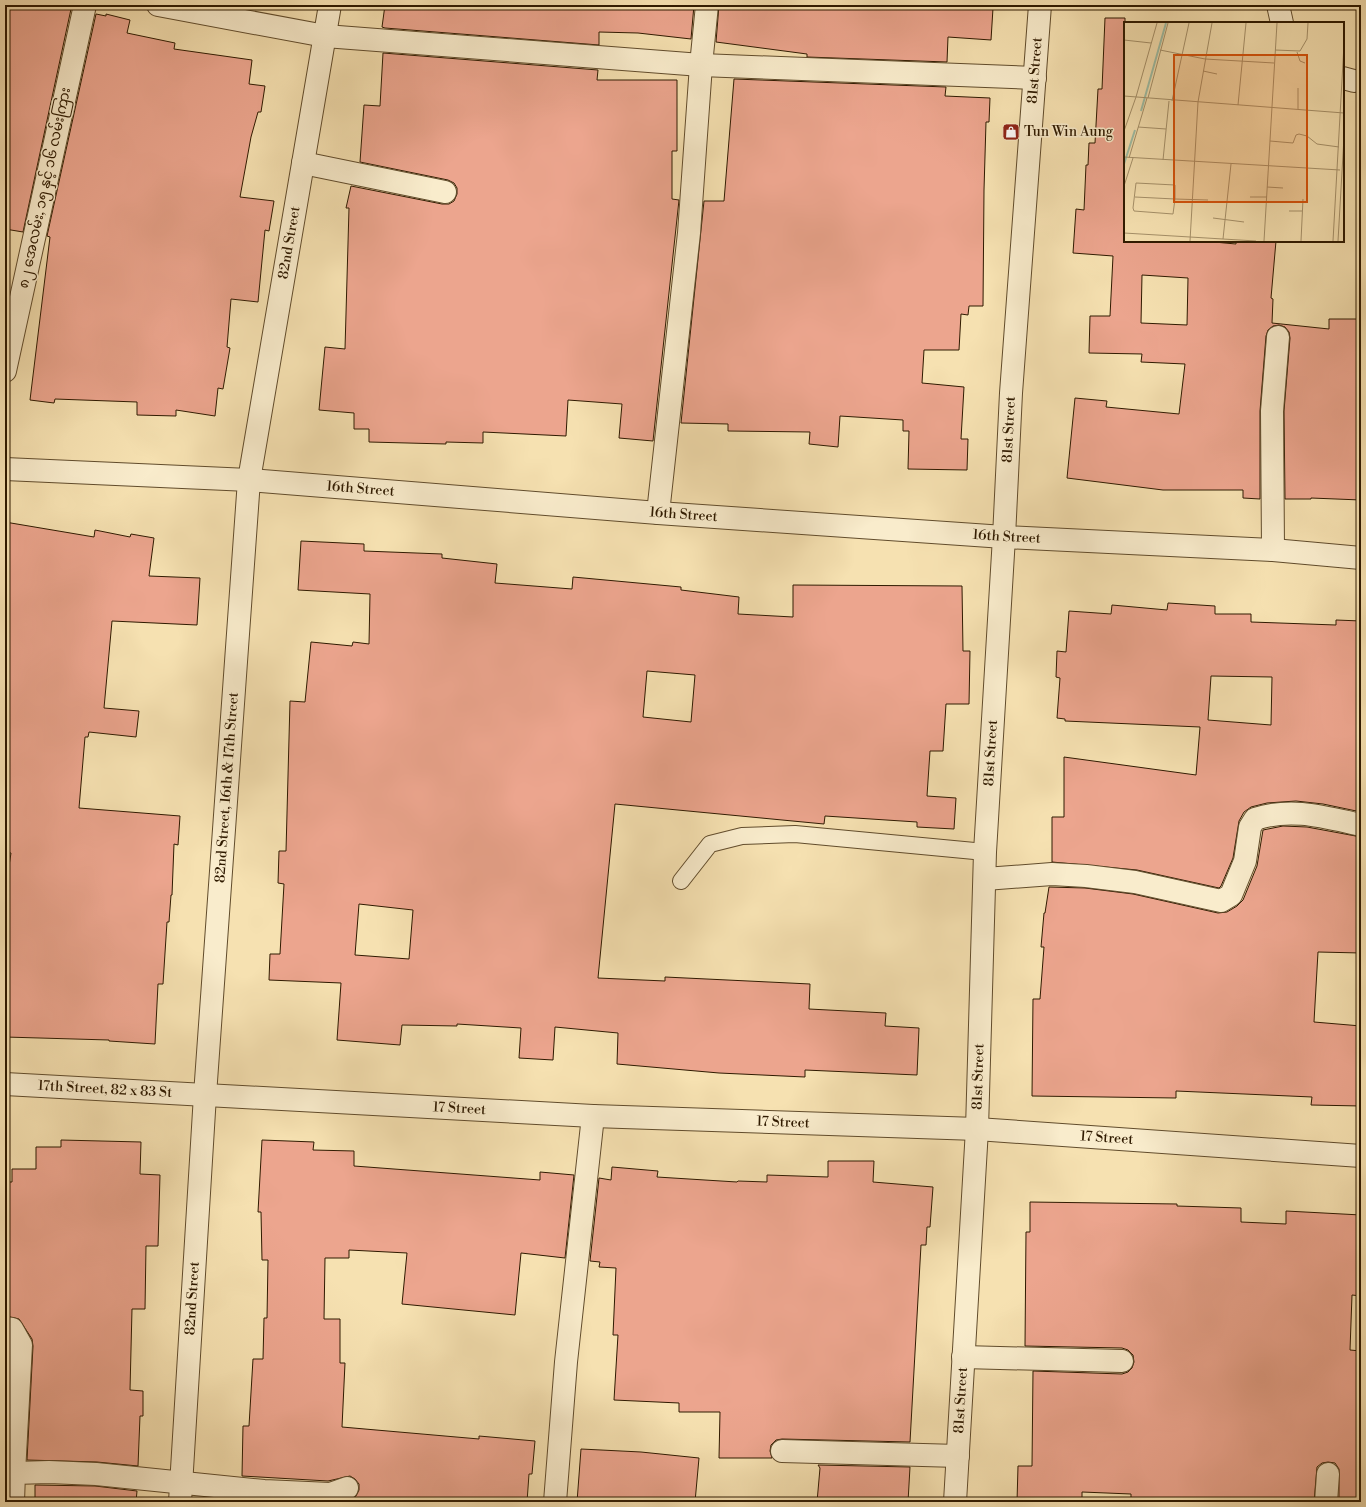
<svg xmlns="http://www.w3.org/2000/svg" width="1366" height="1507" font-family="'Libre Bodoni','Noto Sans Myanmar',serif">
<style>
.building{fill:#eca58e;stroke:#2f1a00;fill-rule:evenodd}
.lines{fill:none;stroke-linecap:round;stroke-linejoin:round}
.service-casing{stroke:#614c2c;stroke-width:18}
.minor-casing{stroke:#614c2c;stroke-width:24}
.tertiary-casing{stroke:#614c2c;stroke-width:24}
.service{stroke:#f9eccc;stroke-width:16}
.minor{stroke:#f9eccc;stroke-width:22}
.tertiary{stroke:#f9eccc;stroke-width:22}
.labels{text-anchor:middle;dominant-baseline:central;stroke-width:3;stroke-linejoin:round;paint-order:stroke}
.street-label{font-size:14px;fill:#2f1a00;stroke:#f9eccc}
.poi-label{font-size:14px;fill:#2f1a00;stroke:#f9eccc;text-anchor:start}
.inset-river{fill:none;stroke:#9ebea6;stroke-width:2}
.inset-road{fill:none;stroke:#a6916a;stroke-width:1}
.view{fill:#d6530b;fill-opacity:0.15;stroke:#d6530b;stroke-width:2}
.inset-edge{fill:none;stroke:#2f1a00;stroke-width:2}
</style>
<rect width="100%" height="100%" fill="#f6e1b1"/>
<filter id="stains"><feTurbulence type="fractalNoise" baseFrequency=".005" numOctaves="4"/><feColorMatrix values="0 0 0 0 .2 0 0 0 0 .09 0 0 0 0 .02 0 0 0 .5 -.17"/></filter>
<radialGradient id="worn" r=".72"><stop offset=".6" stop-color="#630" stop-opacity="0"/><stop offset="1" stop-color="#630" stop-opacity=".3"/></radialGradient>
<!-- building -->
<path class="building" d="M5,5H53L71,9L23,232L5,229Z
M385,5H694L691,39L638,33L599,32V45L385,28L382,27Z
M719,5H952L993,8L991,40L948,37L947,62L807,57V54L716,42Z
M96,14L106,16V14L130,20L127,33L175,43L174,49L252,60L249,84L265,86L261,112H258L251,137L240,197L274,201L269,231L265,230L258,302L231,299L227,347L230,348L223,389L218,388L215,416L176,410V416L137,415V402L55,399L54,403L30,400L50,237L47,236Z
M1105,18H1125V241H1203L1236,244V241H1276L1271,298L1273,299L1272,323L1329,329V319H1361V500L1311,498V499H1285L1284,411L1290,338L1289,332L1285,327L1279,325L1273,326L1268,330L1266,336L1260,411V499L1243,498V490H1163L1067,478L1075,398L1107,401L1106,407L1179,414L1185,364L1141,362L1142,354L1089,353L1090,316H1110L1113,256L1073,253L1076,209L1084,210L1086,165H1088L1089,143H1095L1098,89H1102ZM1142,275L1188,278L1187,325L1141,323Z
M383,53L598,70L597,80H677V151H672V199L679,200L653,441L619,438L622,404L568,400L566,436L483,432V443L446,442V444L369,442V429H354V413L319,410L325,347L345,349L349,208H346L351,186L442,204H449L454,201L457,194V188L454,183L448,180L360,162L364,105L380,106Z
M734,79L946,87L945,96L990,98L989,122H986L984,190L983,306H969L968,315L961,314L959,350H924L922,383L964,387L961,439H968L967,470L908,469L909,431H903V420L840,416L838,447L809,444L810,432L728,431V424L681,423L704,201H724Z
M5,522L94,537L95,530L130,537L131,534L154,538L149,576L200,578L197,625L112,621L104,708L139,711L136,737L89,732L88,737H85L79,808L180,816L178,845L174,844L172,895H171L169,922H167L163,984H158L155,1044L109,1041V1040L5,1037V892L11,853L5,852Z
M301,541L364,544V551L442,554V558L497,564L495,583L572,589L573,577L681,587V590L739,597L738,614L793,617V585L962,586L963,651H970L969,704H946L943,751H930L927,796L956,798L954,829L917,827V822L825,816L824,824L615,804L598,978L665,981V977L810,984L809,1009L886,1013L885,1026L919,1028L917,1075L805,1070V1077L719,1073L617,1064L618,1033L555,1027L553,1060L519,1058L521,1028L457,1024V1026L402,1025L400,1045L337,1040L341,983L269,980L270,954H280L284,884L278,883L279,851H286L290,701L305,702L311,642L352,646L353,642L369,644L370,594L298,590ZM647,671L695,675L691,722L643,717ZM359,904L413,910L409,959L355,955Z
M1168,603L1215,606V614H1251V622L1336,625V620L1361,621V812L1323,804L1296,801L1267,803L1251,807L1244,812L1239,821L1233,858L1221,886L1219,888L1137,870L1052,862V817H1064V757L1196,775L1200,727L1065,721V719L1057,718L1060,678L1056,677L1057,651L1066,652L1069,611L1111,614L1112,605L1167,610ZM1211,676L1272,677L1271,725L1208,720Z
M1283,826L1307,827L1361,837V953L1318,952L1314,1022L1361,1026V1106L1311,1105L1312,1097L1176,1091V1098L1032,1096L1033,999H1040L1044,947H1041L1044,913H1045L1049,887L1085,888L1133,894L1218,913L1227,912L1237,906L1243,900L1257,866L1263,830Z
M61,1140L141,1142L140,1174L160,1175L158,1246H146L145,1309H132L130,1390L143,1391V1416H140L138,1466L97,1462L27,1460L33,1346L32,1339L19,1319L5,1316V1182H12V1169H36V1147H61Z
M262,1140L314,1142L313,1150L354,1151V1166L540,1180V1172L574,1175L565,1258L521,1253L515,1315L402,1304L407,1253L349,1250V1258H325L324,1319H340V1363H345L342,1427L479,1439V1436L535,1441L532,1474H529L527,1502H435L396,1499V1502H345L356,1496L359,1490V1484L355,1479L350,1476L328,1481L242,1476L243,1426H249L253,1359H263L264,1318H267L268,1260H262L261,1212H258Z
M828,1161H874L873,1182L933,1187L930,1227H927L926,1245H921L910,1442L782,1439L776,1440L771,1445L770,1451L772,1458H719L720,1412H679V1403L614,1400L618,1335H613L616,1268L599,1267L600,1262L590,1261L599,1178L611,1180L612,1167L658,1171L657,1177L737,1182L738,1181L767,1182V1175L828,1177Z
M1030,1202L1177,1204V1206L1241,1208V1222L1286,1224V1211L1361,1215V1296L1352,1295L1350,1350L1361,1351V1502H1339V1469L1335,1463L1328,1462L1322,1463L1317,1467L1314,1502H1131V1494L1082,1492V1502H1017L1018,1466H1032L1033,1371L1122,1374L1128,1372L1132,1368L1134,1362L1133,1355L1128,1350L1122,1348L1025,1346L1026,1232H1030Z
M5,1342L8,1348L5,1409Z
M581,1449L641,1452L699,1458L695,1502H577Z
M818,1465L910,1467L908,1502H817L820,1468Z
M35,1485L95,1486L137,1491L136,1502H35Z"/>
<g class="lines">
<!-- service casing -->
<g class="service-casing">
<path id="service" d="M681,881L710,844L742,836L795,834L985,852"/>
</g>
<!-- minor casing -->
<g class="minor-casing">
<g id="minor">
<path d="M158,5L325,36L701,65L1035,78"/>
<path d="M1278,5L1282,23"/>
<path d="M1343,78L1354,81"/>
<path d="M303,163L445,192"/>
<path d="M5,371L85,5"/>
<path id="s1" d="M5,469L249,480L658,513L1004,537L1273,550L1361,558"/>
<path d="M658,513L689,233L701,65L707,5"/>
<path d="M1273,550L1272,411L1278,337"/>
<path d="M985,879L1052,874L1086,876L1135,882L1221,901L1231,895L1245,861L1250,827L1255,819C1292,807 1324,817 1361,825"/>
<path d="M5,1328L12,1329L21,1345L14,1473H5"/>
<path d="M963,1357L1122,1361"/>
<path d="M782,1451L958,1456"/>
<path d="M13,1502L14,1473L49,1472L96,1474L264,1491L330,1494L347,1488"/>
<path id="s2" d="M180,1502L205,1095L249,480L330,5"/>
<path d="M555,1502L566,1362L593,1116"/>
<path d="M1326,1502L1328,1474"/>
</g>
</g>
<!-- tertiary casing -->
<g class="tertiary-casing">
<g id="tertiary">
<path id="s3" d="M5,1084L593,1116L977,1129L1361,1156"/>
<path id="s4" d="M955,1502L977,1129L985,852L1004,537L1011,393L1040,5"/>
</g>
</g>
<!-- service -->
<use href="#service" class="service"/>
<!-- minor -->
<use href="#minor" class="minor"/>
<!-- tertiary -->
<use href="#tertiary" class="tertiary"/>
</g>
<!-- icons -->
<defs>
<g id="shop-square" transform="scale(0.9)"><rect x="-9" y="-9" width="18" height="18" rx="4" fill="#8f2418" stroke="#f9eccc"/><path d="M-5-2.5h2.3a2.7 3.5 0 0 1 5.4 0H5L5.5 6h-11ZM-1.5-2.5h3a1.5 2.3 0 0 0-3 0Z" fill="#fff"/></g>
</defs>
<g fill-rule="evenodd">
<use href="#shop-square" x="1011" y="132"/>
</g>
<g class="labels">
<!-- street labels -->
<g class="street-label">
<text stroke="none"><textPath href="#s4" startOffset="1434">81st Street</textPath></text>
<text transform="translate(45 188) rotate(-78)">၈၂ အေလမ်း, ၁၅ နှင့် ၁၆ လမ်းကြား</text>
<text stroke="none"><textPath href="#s2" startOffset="1265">82nd Street</textPath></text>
<text stroke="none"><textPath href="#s4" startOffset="1074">81st Street</textPath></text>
<text stroke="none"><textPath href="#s1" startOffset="356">16th Street</textPath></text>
<text stroke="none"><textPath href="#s1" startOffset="680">16th Street</textPath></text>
<text stroke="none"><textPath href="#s1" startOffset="1004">16th Street</textPath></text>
<text stroke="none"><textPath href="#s4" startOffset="750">81st Street</textPath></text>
<text stroke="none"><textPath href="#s2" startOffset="716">82nd Street, 16th &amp; 17th Street</textPath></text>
<text stroke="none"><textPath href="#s4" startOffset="426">81st Street</textPath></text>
<text stroke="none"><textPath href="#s3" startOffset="100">17th Street, 82 x 83 St</textPath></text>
<text stroke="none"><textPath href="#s3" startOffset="455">17 Street</textPath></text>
<text stroke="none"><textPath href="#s3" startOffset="779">17 Street</textPath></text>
<text stroke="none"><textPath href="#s3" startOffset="1103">17 Street</textPath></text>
<text stroke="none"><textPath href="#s2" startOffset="204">82nd Street</textPath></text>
<text stroke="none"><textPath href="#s4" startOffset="102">81st Street</textPath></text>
</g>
<!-- poi labels -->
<g class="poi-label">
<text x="1024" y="132">Tun Win Aung</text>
</g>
</g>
<!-- overview -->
<g transform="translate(1124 22)">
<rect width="220" height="220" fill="#f6e1b1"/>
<path class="inset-river" d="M17,89L42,1M0,142L11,108"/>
<path class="inset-road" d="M0,18L27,21M36,28L81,37L150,41M151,28L176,29L183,17L184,1M173,30L176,39L181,41M79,49L93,52M0,74L220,91M24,76L44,1M48,79L65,1M114,83L122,1M174,87V66M14,105L42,107M0,109L12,75L33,1M146,119L169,121L172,113L175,112L183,114L193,122L215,125M0,135L216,148M5,136L23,76M39,138L45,79M0,164L9,136M143,165L159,166M11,175L51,177V163L12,161L9,186L10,189L49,192L51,177L84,178M126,175H143M165,189H178M89,196L120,200M0,211L132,219M99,217L107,142M66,219L74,80L88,1M140,219L153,1M177,219L179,177M209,219L220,22M214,219L220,115"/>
<path class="view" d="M50,33H183V180H50Z"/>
<rect width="220" height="220" class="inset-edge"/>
</g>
<!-- margin -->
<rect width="1366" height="1507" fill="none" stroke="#f6e1b1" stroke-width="20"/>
<rect x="6" y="6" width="1354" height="1495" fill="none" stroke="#2f1a00" stroke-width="2"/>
<rect x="10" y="10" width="1346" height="1487" fill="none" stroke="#2f1a00"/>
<rect width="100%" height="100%" filter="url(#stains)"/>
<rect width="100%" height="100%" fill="url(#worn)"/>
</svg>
